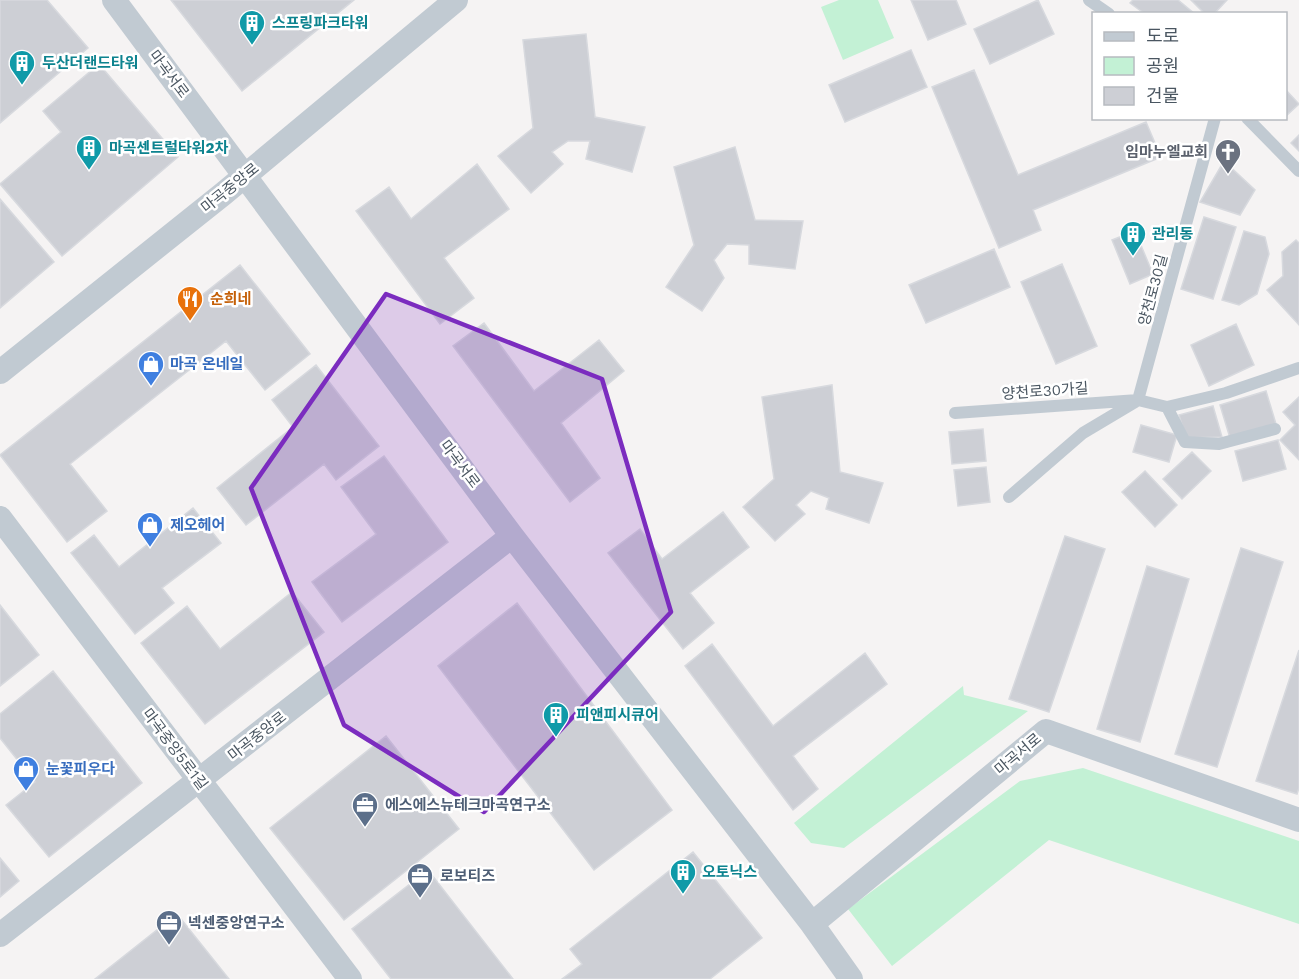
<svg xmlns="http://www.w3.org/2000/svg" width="1299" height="979" font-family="'Work Sans','Noto Sans KR',sans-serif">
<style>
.green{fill:#c3f1d5}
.building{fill:#cdcfd5;stroke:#d7d9de;stroke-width:1.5}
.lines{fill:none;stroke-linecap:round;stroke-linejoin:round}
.lane{stroke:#c1cad2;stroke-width:12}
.street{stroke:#c1cad2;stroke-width:24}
.marked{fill:#7b2cbf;fill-opacity:0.2;stroke:#7b2cbf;stroke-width:4.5;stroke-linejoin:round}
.labels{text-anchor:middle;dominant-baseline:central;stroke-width:5;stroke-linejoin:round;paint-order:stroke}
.culture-label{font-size:15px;font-weight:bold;fill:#0d838f;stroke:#fff;text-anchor:start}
.street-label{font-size:15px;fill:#4a5661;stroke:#fff}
.worship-label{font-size:15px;font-weight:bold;fill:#5b616d;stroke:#fff;text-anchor:end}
.food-label{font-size:15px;font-weight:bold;fill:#c56008;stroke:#fff;text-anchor:start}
.shop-label{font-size:15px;font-weight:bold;fill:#366cbe;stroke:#fff;text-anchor:start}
.service-label{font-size:15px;font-weight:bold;fill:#4e5e75;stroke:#fff;text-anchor:start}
</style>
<rect width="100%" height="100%" fill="#f5f3f3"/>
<!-- green -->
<path class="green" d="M839,0H878L894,38L843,60L821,7Z
M963,686L964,695L1028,711L844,848L811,843L794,823Z
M1083,768L1299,841V924L1049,840L892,966L848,909L1020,781Z"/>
<!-- building -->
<path class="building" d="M0,0H47L88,48L0,123Z
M171,0H354L242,91Z
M911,0H956L966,24L928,40Z
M1038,0L1054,34L990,64L974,29Z
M1133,0H1178L1195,14H1145L1130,3Z
M1191,0H1227L1214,14H1205Z
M586,34L595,117L645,127L632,172L586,159L590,141H568L552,152L563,164L531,193L498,156L533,128L523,40Z
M911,50L927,87L845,122L829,85Z
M99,64L178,157L62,256L0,184L61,132L43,111Z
M974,70L1018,175L1146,122L1161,157L1033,210L1041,230L999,248L932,87Z
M1286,90L1299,104L1286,116Z
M1299,135V151L1291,143Z
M735,147L755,220L803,221L795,269L749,264V245L727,244L714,260L724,278L702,311L666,287L694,245L674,167Z
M1224,161L1255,190L1240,215L1200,202Z
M477,164L509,209L444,258L474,298L440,324L356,211L389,187L411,219Z
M0,199L54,262L0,308Z
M1204,217L1236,227L1213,299L1181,289Z
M1135,231L1153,274L1130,284L1112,240Z
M1244,231L1265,237L1269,254L1257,294L1239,305L1222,300Z
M1296,240L1299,243V325L1267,290L1283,276L1282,252Z
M994,249L1010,287L926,323L909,285Z
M1062,264L1097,346L1056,364L1021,282Z
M240,265L310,354L265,390L226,341L70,464L107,511L67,542L0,455Z
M484,323L534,391L599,340L624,371L561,423L600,478L570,502L453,346Z
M1236,324L1254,365L1209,386L1191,345Z
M316,365L379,446L336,480L324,464L246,525L217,488L293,427L272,400Z
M832,385L840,472L883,483L869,523L826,509L829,498L811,491L796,505L805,514L775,541L743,507L774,479L762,397Z
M1266,391L1276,424L1230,438L1220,405Z
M1299,397V460L1280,440L1295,425L1283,412Z
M1213,406L1222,437L1186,438L1179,415Z
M1141,425L1177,435L1169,462L1133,452Z
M983,429L986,461L952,464L949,432Z
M1278,440L1286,469L1243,481L1235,451Z
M1192,452L1211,471L1182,499L1163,479Z
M384,456L448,542L342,622L312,582L376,534L341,487Z
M986,467L990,502L958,506L954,470Z
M1145,471L1177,505L1155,527L1122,492Z
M193,508L221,543L162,588L174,603L135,634L71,553L94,535L119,567Z
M723,512L749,547L690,593L714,623L683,649L608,553L640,529L662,559Z
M1065,536L1105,549L1049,712L1009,699Z
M1241,548L1283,562L1217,767L1175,754Z
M1147,566L1189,579L1140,742L1097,729Z
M292,592L324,632L205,724L141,643L187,606L220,649Z
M517,603L672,810L594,870L438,666Z
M0,605L39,655L0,686Z
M712,644L773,726L865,653L887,684L793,756L818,789L793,810L685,666Z
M1299,650V788L1297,794L1256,781Z
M53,671L142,783L49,857L6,805L35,782L0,738V714Z
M386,736L459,829L344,920L270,828Z
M693,852L762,938L710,979H562L582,964L570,949Z
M0,858L19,881L0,897Z
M428,870L513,979H391L352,929Z
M177,914L229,979H95Z"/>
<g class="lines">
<!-- lane -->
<path class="lane" d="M1089,0L1109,14
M1247,118L1299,171
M1138,400L1215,118
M1167,407L1185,442L1219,444L1275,429
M955,413L1138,400L1167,407L1226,393L1299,368
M1009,497L1083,433L1135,402"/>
<!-- street -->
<path class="street" d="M114,0L512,536L812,924L851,979
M0,372L223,194L456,0
M0,518L350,979
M812,924L1046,731L1299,820
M0,935L512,536"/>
</g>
<!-- marked area -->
<path class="marked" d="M386,294L602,379L671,612L484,812L344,725L251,488Z"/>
<!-- icons -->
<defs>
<g id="building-pin" transform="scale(1.35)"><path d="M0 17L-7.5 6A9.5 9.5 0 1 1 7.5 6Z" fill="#0f9aa8" stroke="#fff"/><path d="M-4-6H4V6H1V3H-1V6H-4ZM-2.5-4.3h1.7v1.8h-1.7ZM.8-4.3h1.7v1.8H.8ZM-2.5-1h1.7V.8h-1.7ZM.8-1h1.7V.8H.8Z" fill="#fff"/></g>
<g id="church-pin" transform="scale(1.35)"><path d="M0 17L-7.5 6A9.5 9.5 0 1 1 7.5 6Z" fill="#6b7280" stroke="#fff"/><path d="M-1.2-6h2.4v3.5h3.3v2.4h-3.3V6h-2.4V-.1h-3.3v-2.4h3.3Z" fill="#fff"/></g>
<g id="restaurant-pin" transform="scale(1.35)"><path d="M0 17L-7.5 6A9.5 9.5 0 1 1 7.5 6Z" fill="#e8710a" stroke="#fff"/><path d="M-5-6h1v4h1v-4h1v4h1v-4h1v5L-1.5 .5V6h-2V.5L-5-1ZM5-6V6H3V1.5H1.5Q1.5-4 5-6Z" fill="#fff"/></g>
<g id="shop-pin" transform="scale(1.35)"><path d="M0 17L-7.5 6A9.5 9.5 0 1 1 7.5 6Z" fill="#3f7fe0" stroke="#fff"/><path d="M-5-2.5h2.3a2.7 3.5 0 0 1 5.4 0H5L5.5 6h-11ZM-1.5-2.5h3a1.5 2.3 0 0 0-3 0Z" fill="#fff"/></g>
<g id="office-pin" transform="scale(1.35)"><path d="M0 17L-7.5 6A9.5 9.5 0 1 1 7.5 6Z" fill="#5c6f8a" stroke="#fff"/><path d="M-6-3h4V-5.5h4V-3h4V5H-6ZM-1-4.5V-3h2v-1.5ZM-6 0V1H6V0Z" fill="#fff"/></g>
</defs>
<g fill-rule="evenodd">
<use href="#building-pin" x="252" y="23"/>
<use href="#building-pin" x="22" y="63"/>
<use href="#building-pin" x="89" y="148"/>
<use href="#church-pin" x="1228" y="152"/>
<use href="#building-pin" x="1133" y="234"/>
<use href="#restaurant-pin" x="190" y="299"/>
<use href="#shop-pin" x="151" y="364"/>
<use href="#shop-pin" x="150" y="525"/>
<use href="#building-pin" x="556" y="715"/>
<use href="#shop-pin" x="26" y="769"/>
<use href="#office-pin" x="365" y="805"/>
<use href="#building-pin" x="683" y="872"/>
<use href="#office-pin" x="420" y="876"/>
<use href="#office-pin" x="169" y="923"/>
</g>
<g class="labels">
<!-- culture labels -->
<g class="culture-label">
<text x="272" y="23">스프링파크타워</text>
<text x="42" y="63">두산더랜드타워</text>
<text x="109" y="148">마곡센트럴타워2차</text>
<text x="1152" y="234">관리동</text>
<text x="576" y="715">피앤피시큐어</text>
<text x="702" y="872">오토닉스</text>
</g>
<!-- street labels -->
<g class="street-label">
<text transform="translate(169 74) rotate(53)">마곡서로</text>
<text transform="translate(230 188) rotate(-39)">마곡중앙로</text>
<text transform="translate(1153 290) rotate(-75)">양천로30길</text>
<text transform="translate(1045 391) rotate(-4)">양천로30가길</text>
<text transform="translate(460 464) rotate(53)">마곡서로</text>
<text transform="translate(257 736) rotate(-38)">마곡중앙로</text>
<text transform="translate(175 749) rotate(53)">마곡중앙5로1길</text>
<text transform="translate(1018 754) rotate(-40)">마곡서로</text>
</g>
<!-- worship labels -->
<g class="worship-label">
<text x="1208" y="152">임마누엘교회</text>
</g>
<!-- food labels -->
<g class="food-label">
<text x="210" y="299">순희네</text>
</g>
<!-- shop labels -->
<g class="shop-label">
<text x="170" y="364">마곡 온네일</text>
<text x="170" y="525">제오헤어</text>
<text x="46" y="769">눈꽃피우다</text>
</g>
<!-- service labels -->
<g class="service-label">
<text x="385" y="805">에스에스뉴테크마곡연구소</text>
<text x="440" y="876">로보티즈</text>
<text x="188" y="923">넥센중앙연구소</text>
</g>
</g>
<!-- legend -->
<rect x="1092" y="12" width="195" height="108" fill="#ffffff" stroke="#b7bbc0" stroke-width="1.5"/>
<rect x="1104" y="32" width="30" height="9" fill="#c1cad2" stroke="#b7bbc0" stroke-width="1.5"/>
<text x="1146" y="42" font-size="18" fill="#4a5661">도로</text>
<rect x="1104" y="57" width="30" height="18" fill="#c3f1d5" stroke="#b7bbc0" stroke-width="1.5"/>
<text x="1146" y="72" font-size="18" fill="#4a5661">공원</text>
<rect x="1104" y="87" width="30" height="18" fill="#cdcfd5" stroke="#b7bbc0" stroke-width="1.5"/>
<text x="1146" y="102" font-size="18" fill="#4a5661">건물</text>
</svg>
